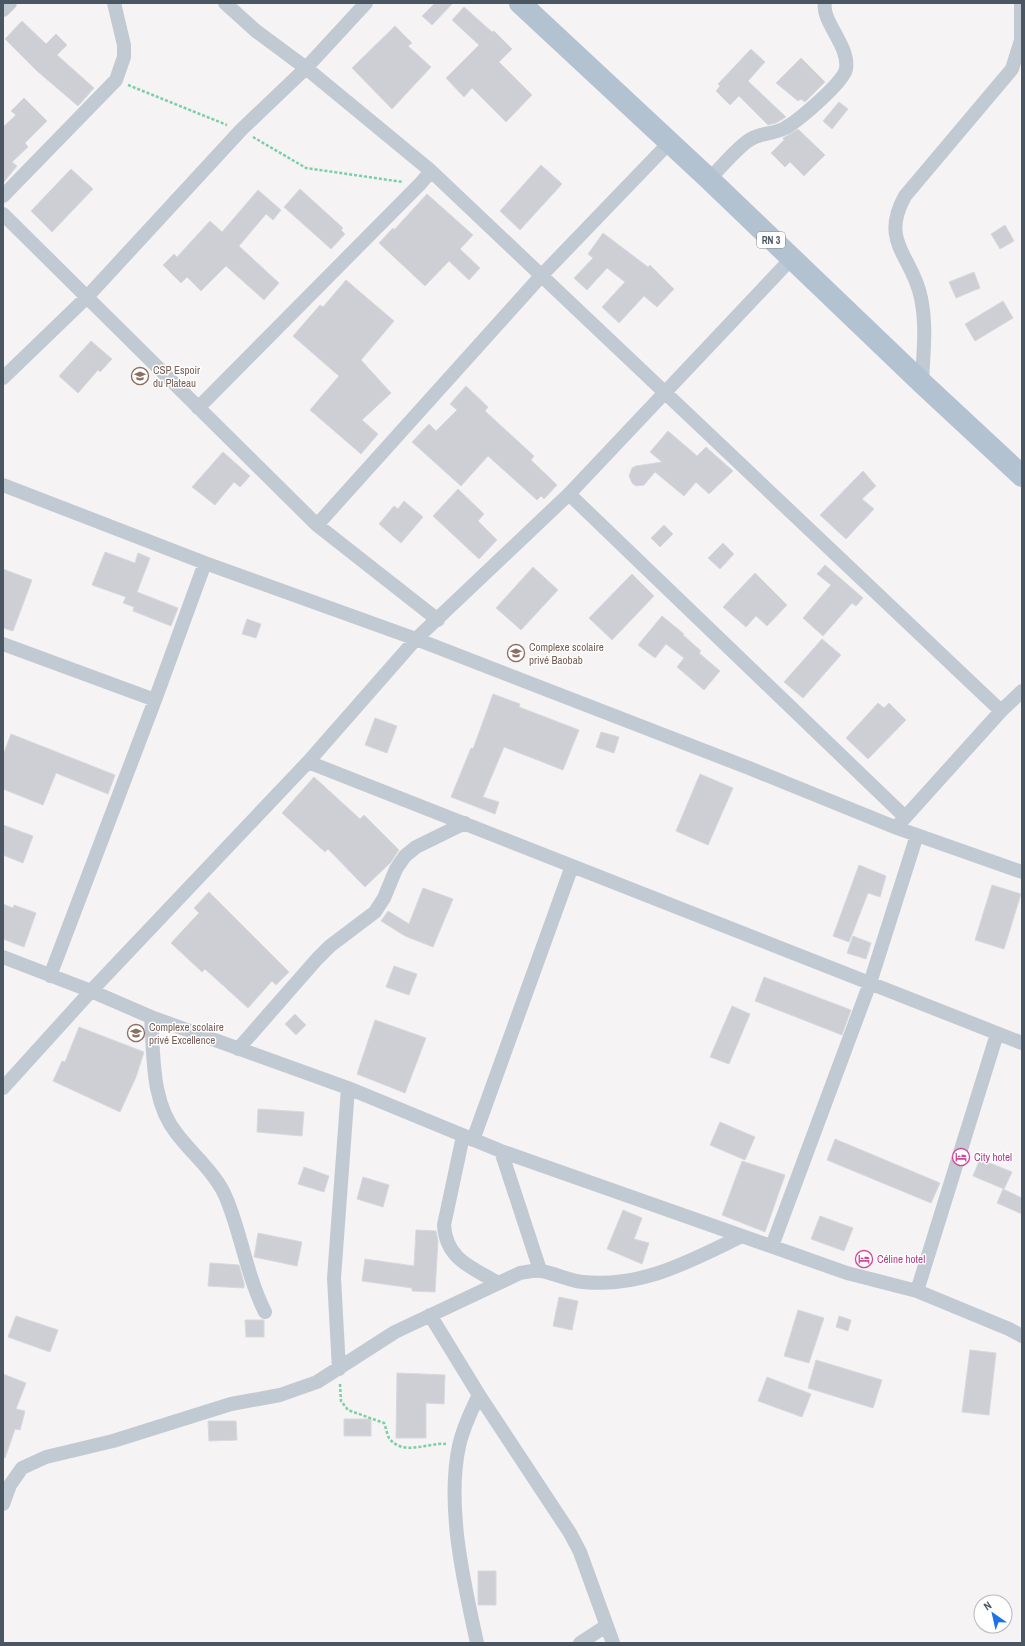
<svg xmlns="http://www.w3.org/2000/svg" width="1025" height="1646" font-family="'Archivo Narrow',sans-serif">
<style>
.building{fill:#cdcfd5;stroke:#d7d9de}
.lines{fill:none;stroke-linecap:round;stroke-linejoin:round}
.path{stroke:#7ad0a6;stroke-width:2.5;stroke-dasharray:3 2;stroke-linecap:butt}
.street{stroke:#c1cad2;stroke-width:14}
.primary{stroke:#b3c2d1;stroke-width:22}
.labels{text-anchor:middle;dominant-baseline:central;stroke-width:3;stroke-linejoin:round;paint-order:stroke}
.shield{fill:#fff;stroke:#808990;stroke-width:1}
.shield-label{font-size:10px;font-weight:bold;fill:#4a5661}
.education-label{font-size:11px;fill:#785e54;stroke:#fff;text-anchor:start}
.hotel-label{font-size:11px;fill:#b23c85;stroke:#fff;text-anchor:start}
</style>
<rect width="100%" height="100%" fill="#f5f3f3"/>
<!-- building -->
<path class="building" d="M435,3H453L432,25L422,16Z
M464,7L492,32L494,31L512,49L499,62L532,95L506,122L472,88L464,97L446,78L479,45L452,20Z
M22,21L46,44L56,34L67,45L57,55L94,88L78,106L37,71L5,39Z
M395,26L412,43L408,46L431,67L392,109L352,68Z
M751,49L765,62L748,81L786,117L776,123L768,125L739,96L730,105L716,91L720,86L718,84Z
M801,58L825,82L805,102L801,99L798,101L776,83Z
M24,98L47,121L25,143L28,147L12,162L17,166L3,183V127L16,115L11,111Z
M839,102L848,109L832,129L823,121Z
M798,129L825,155L804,176L790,162L785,167L771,153L784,140L783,138Z
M541,165L562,184L520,230L500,211Z
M71,169L93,189L52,232L31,211Z
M300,189L343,228L341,230L345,234L331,249L284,207Z
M258,190L281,210L273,220L266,214L239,246L279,283L264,300L226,266L201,291L187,277L181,283L163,265L174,254L177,257L210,221L222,232Z
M427,194L473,235L460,249L480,268L469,280L449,261L425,286L379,243L393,228L394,230Z
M1005,225L1014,241L1000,249L991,234Z
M603,233L648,267L650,265L674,289L657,307L644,296L619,323L602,307L625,282L607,268L587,290L574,278L593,258L588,254Z
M974,272L980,288L956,298L949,282Z
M346,280L394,321L361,360L391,393L362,420L378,434L361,454L310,410L339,376L293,336L320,305L323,307Z
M1003,301L1013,318L975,341L965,324Z
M91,341L112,359L100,372L98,370L78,393L59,376Z
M466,386L488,407L485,411L534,456L531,460L557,485L544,499L541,496L537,500L488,456L461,486L412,442L429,424L436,431L457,410L450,404Z
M668,431L697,456L706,447L733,471L709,494L696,482L684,496L655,472L644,485L636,486L632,483L629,476L632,468L636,466L662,462L650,452Z
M223,452L250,476L240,487L234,482L215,505L192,487Z
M863,471L876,486L862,499L874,509L846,539L820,515Z
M458,489L484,514L478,521L497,540L479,559L433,516Z
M404,501L423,517L401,543L379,524L394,506L398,509Z
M664,525L673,534L660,547L651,538Z
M723,543L734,554L720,569L708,558Z
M105,552L135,563L138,553L150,558L137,592L178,608L171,626L133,611L134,607L123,603L126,597L92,585Z
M825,565L863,598L856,606L852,603L823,636L803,618L831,585L817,574Z
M533,567L558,590L521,630L496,608Z
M3,569L32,580L13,631L3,628Z
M755,573L787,605L767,626L756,616L746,627L723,607Z
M632,574L654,596L612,640L589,618Z
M662,616L684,634L683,635L701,651L699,653L720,671L704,690L677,667L684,658L666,644L655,658L638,645Z
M247,619L261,624L256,638L242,634Z
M822,639L841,655L803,698L784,682Z
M493,694L520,704L519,707L579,730L563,770L504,747L483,797L499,802L495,814L451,797L471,748L473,749Z
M878,703L884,708L889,703L906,720L868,759L846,738Z
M375,718L397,726L387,753L365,745Z
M601,732L619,737L614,753L596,747Z
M11,734L115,775L108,794L56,773L43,805L3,789V755Z
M700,774L733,788L708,845L676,831Z
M314,777L360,819L364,815L399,850L391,862L365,887L328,849L325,852L282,813Z
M3,825L33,836L23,863L3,855Z
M859,865L886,876L880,897L868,893L849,942L833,936Z
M992,885L1021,894L1004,949L975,940Z
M423,888L453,899L433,947L405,936L381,921L388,911L409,924Z
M209,892L289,972L276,985L272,981L248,1008L205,969L202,972L171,943L199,913L194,908Z
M3,904L13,908L14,905L36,913L24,947L3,939Z
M853,936L871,943L866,959L847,953Z
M394,966L417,974L409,995L386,987Z
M764,977L851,1010L842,1035L755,1001Z
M732,1006L750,1014L729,1064L710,1057Z
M295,1014L306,1025L296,1035L285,1024Z
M375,1020L426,1038L405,1093L357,1074Z
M79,1027L144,1052L136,1077L120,1112L53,1081L62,1061L65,1062Z
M258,1109L304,1112L302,1136L257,1132Z
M720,1122L755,1137L745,1160L710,1145Z
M835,1139L940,1183L931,1203L827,1160Z
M980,1159L1012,1172L1004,1189L973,1176Z
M742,1161L785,1175L765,1232L722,1215Z
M304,1167L329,1176L324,1192L298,1184Z
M363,1177L389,1185L383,1207L357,1199Z
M1003,1189L1022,1198V1214L997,1203Z
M623,1210L642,1218L634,1239L649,1243L642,1264L607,1249Z
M820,1216L853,1228L844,1251L811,1239Z
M416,1230L436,1231L438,1241L435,1292L412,1291V1288L362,1281L365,1259L414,1266Z
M258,1233L302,1242L297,1266L254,1257Z
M210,1263L239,1265L244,1283V1288L208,1286Z
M559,1297L578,1301L572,1330L553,1326Z
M798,1310L824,1318L809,1363L784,1356Z
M16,1316L58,1330L50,1352L8,1337Z
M839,1316L851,1320L848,1331L836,1327Z
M245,1320H264V1337H246Z
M970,1350L996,1353L989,1415L962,1412Z
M816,1360L882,1380L873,1408L808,1388Z
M397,1373L445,1375L444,1404L426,1403V1438H396Z
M3,1374L26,1383L16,1409L25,1411L20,1430L15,1429L5,1458L3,1457Z
M767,1377L811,1394L802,1417L758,1401Z
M344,1419H371V1436H344Z
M208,1421H236L237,1440L209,1441Z
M478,1571H496V1605H478Z"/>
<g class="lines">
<!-- path -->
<path class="path" d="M128,85L227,125
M253,137L306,168L403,182
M340,1384L341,1401L348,1410L384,1423C386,1428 387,1434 389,1438C403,1457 428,1442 446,1444"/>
<!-- street -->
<path class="street" d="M225,3L256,31L306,68L431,171L1001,711
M3,10L10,3
M709,179C720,169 738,146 751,139C761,133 772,134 783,129C796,123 843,83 846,69C850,46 821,21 825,3
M3,196L116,80L124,57V45L114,3
M3,214L317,525L438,620
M3,378L86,298L241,130L306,68L366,3
M922,383C923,355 927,327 921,298C913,256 879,243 905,196L1012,69L1021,40V3
M198,408L420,184L431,171
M3,485L205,563L416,639L749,768L897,828L1022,872
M569,494L905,817
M317,525L541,276L669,143
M3,644L155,700
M308,762L1022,1043
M900,823L1001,711L1022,691
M3,957L91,991L151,1017L348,1088L501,1151L847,1273L917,1291L1009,1329L1022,1336
M50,976L155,700L205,563
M151,1017C154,1057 151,1102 177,1134C193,1155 218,1175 227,1200C242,1237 247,1276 265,1312
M238,1049L317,959L330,946L375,912L384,898L396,869L405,856L416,847L465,823
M3,1088L91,991L308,762L416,639L569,494L791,259
M463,1136L444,1225C446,1259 471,1267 498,1283
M473,1140L572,866
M501,1151L540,1270
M772,1246L870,983L917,835
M917,1291L997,1034
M430,1315L479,1395L570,1533L580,1552L613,1643
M339,1369L334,1278L348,1088
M3,1504L10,1485L22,1468L46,1457L113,1441L231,1404L280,1395L317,1382L395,1332L520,1273C527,1272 535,1270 541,1271C555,1273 569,1281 583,1282C643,1288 690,1261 742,1236
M477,1643C464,1583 446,1507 459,1446C463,1428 471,1411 479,1395
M580,1643L606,1626"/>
<!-- primary -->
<path class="primary" d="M520,3L709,179L922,383L1022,476"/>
</g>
<!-- icons -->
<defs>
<g id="school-ring" transform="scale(0.9)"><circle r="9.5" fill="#fff" stroke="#8d6e63" stroke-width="1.5"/><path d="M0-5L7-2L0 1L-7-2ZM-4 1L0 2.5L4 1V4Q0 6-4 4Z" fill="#8d6e63"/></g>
<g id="hotel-ring" transform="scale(0.9)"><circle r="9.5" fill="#fff" stroke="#d1479c" stroke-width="1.5"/><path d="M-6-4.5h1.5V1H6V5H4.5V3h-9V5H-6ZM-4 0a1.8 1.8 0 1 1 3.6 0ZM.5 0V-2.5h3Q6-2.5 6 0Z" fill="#d1479c"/></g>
</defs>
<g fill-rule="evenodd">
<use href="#school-ring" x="140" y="376"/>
<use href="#school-ring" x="516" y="653"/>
<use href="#school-ring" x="136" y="1033"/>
<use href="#hotel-ring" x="961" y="1157"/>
<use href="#hotel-ring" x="864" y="1259"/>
</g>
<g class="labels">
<!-- shield labels -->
<rect class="shield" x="757" y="232" width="28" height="16" rx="3"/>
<g class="shield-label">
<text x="771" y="240">RN 3</text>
</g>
<!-- education labels -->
<g class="education-label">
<text x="153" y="370">CSP Espoir<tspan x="153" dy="13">du Plateau</tspan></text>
<text x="529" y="647">Complexe scolaire<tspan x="529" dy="13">privé Baobab</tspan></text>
<text x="149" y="1027">Complexe scolaire<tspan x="149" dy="13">privé Excellence</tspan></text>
</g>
<!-- hotel labels -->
<g class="hotel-label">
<text x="974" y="1157">City hotel</text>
<text x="877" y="1259">Céline hotel</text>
</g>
</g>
<!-- border -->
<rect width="1025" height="1646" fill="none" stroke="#4a5661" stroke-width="8"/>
<!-- north arrow -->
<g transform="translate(993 1614) rotate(326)"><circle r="19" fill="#ffffff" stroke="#b7bbc0"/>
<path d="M0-3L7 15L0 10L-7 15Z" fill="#1a73e8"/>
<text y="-6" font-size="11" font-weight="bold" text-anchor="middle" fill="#4a5661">N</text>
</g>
</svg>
